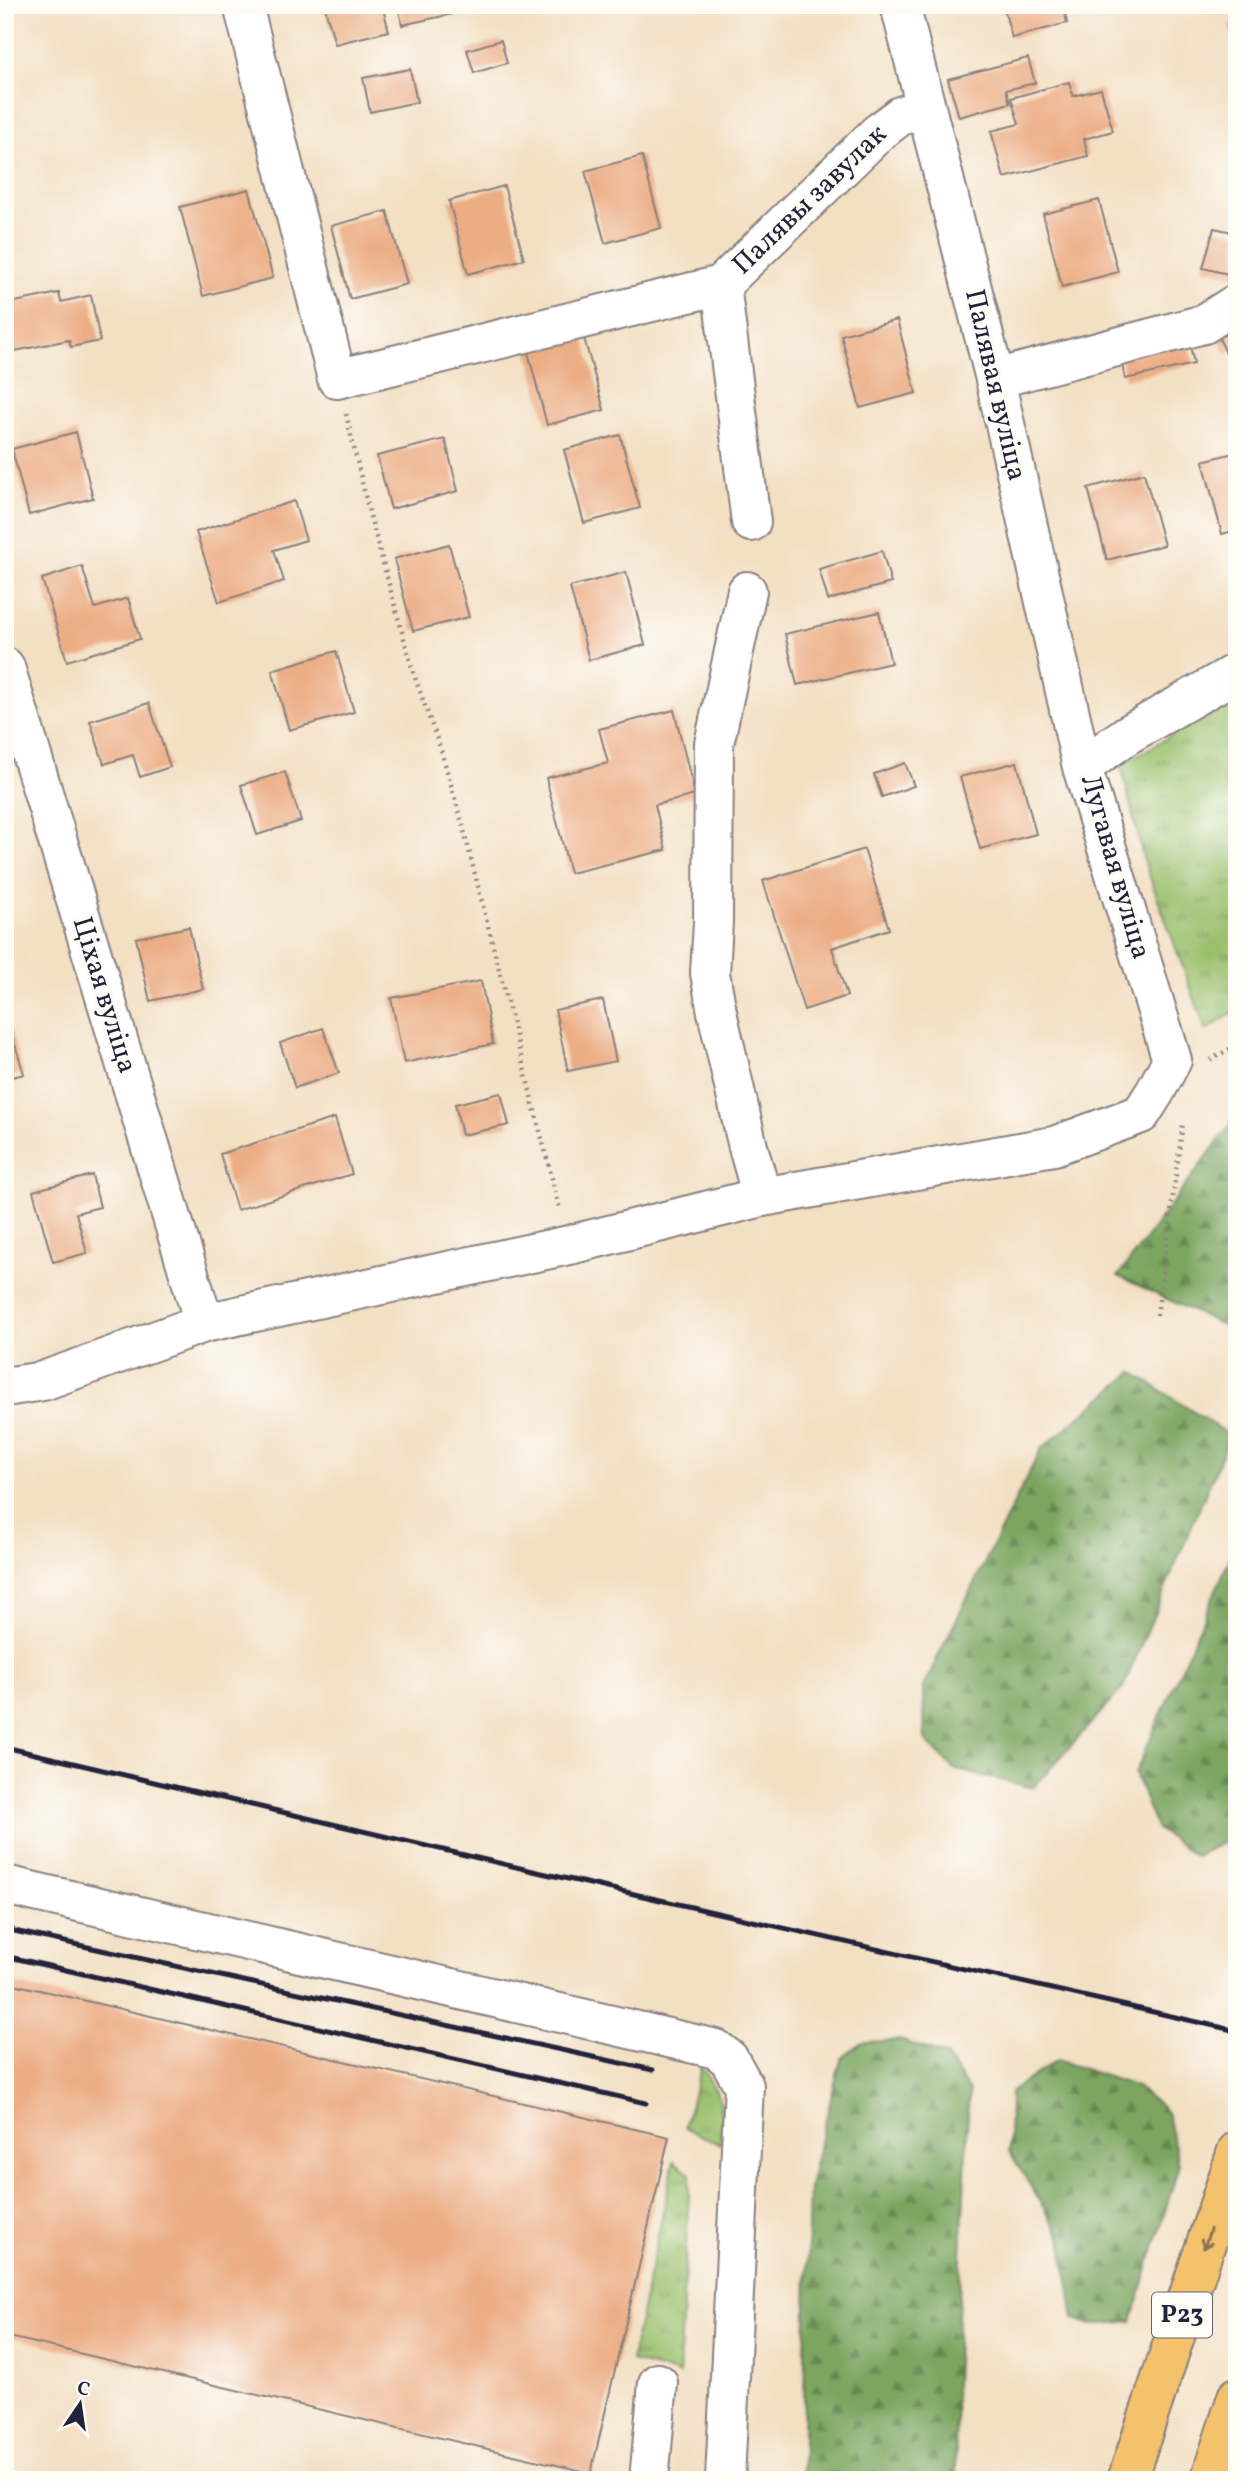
<svg xmlns="http://www.w3.org/2000/svg" width="1242" height="2485" font-family="Vollkorn,serif">
<style>
.grass{fill:url(#grass-tufts);stroke:#5e7154;stroke-width:2}
.forest{fill:url(#forest-firs);stroke:#4e644e;stroke-width:2}
.building{fill:#ecad85}
.lines{fill:none;stroke-linecap:round;stroke-linejoin:round}
.minor-casing{stroke:#8a807e;stroke-width:42}
.highway-casing{stroke:#8a807e;stroke-width:42}
.path{stroke:#8a807e;stroke-width:4.5;stroke-dasharray:2 5;stroke-linecap:butt}
.minor{stroke:#fff;stroke-width:38}
.highway{stroke:#f3c26a;stroke-width:38}
.rail{stroke:#22223b;stroke-width:5}
.oneway{stroke:#8a7252}
.labels{text-anchor:middle;dominant-baseline:central;stroke-width:7;stroke-linejoin:round;paint-order:stroke}
.shield{fill:#fdfcf7;stroke:#646373;stroke-width:2}
.shield-label{font-size:26px;font-weight:bold;fill:#22223b}
.street-label{font-size:28px;fill:#22223b;stroke:#fdfcf7}
</style>
<defs>
<pattern id="grass-tufts" width="24" height="20" patternUnits="userSpaceOnUse" patternTransform="scale(1.75)"><rect width="24" height="20" fill="#9ac06c"/><path d="M3 7l-1-3M5 7V3M7 7l1-3M15 17l-1-3M17 17v-4M19 17l1-3" fill="none" stroke="#7d9c5a"/></pattern>
<pattern id="forest-firs" width="22" height="20" patternUnits="userSpaceOnUse" patternTransform="scale(1.75)"><rect width="22" height="20" fill="#7ba660"/><path d="M5 1l3.5 6h-7zM16 11l3.5 6h-7z" fill="#648750"/></pattern>
</defs>
<rect width="100%" height="100%" fill="#fdfcf7"/>
<filter id="ink" filterUnits="userSpaceOnUse"><feTurbulence type="fractalNoise" baseFrequency=".0143" numOctaves="2"/><feDisplacementMap in="SourceGraphic" scale="14" xChannelSelector="R" yChannelSelector="G"/><feConvolveMatrix kernelMatrix="1 2 1 2 8 2 1 2 1" color-interpolation-filters="sRGB"/></filter>
<filter id="wash" filterUnits="userSpaceOnUse"><feTurbulence type="fractalNoise" baseFrequency=".00686" numOctaves="4" result="noise"/><feDisplacementMap in="SourceGraphic" scale="28" xChannelSelector="R" yChannelSelector="G"/><feGaussianBlur stdDeviation="1.57" result="paint"/><feColorMatrix in="noise" values="0 0 0 0 0 0 0 0 0 0 0 0 0 0 0 0 0 1.4 0 .05"/><feComposite in="paint" operator="in"/></filter>
<g filter="url(#wash)">
<rect width="100%" height="100%" fill="#f3dfc2"/>
<!-- grass -->
<path class="grass" d="M1237,697V1010L1206,1030L1144,861L1121,765Z
M701,2068C725,2099 723,2107 720,2145L684,2127Z
M674,2161L690,2174L679,2374L631,2361Z"/>
<!-- forest -->
<path class="forest" d="M1237,1116V1332L1118,1276Z
M1133,1372L1230,1436L1123,1688L1033,1788L954,1769L925,1740L923,1687L1041,1449Z
M1237,1542V1836L1195,1856L1156,1828L1135,1774Z
M900,2040L946,2055L969,2091L955,2382L956,2480H802L809,2186L841,2059L862,2042Z
M1057,2060L1137,2087L1167,2112L1179,2165L1132,2321L1093,2325L1074,2319L1061,2236L1009,2151L1010,2092Z"/>
<g id="blocks">
<!-- building -->
<path class="building" d="M335,5H382L389,31L335,44L325,8Z
M398,5H489V6L402,25Z
M1003,5H1063L1067,23L1012,38Z
M1237,23V53H1236L1229,25Z
M501,40L507,63L474,73L467,50Z
M1028,58L1035,83L1006,90L1010,103L959,117L948,79Z
M410,69L417,102L370,112L363,78Z
M1069,82L1073,96L1101,89L1113,131L1084,139L1088,156L1004,178L991,131L1019,124L1011,98Z
M642,156L661,228L605,243L585,171Z
M504,186L524,259L468,274L449,201Z
M249,189L273,278L203,296L180,207Z
M1099,200L1118,272L1062,287L1043,214Z
M387,211L407,284L350,299L331,226Z
M1214,228L1237,233L1236,276L1203,268Z
M59,293L61,302L91,295L100,341L71,347L69,340L5,353V304Z
M1237,314V348L1226,353L1213,325Z
M897,320L916,393L860,408L841,335Z
M1188,335L1194,364L1125,379L1119,349Z
M584,338L604,410L547,425L528,352Z
M76,432L93,498L29,515L12,449Z
M620,435L640,508L584,523L564,450Z
M445,439L458,491L391,509L377,456Z
M1237,452V530L1222,534L1203,461Z
M1144,473L1164,545L1107,560L1088,488Z
M294,501L306,540L274,550L284,581L219,602L196,532Z
M449,544L469,617L413,631L394,559Z
M882,551L891,583L828,600L819,569Z
M82,566L95,608L128,598L140,639L67,661L42,579Z
M626,572L645,645L589,660L570,587Z
M879,612L891,663L797,685L785,634Z
M336,651L354,712L289,730L272,670Z
M149,703L170,767L140,777L133,755L104,764L90,721Z
M674,710L695,795L655,805L666,850L570,873L546,778L608,763L599,729Z
M1017,762L1036,834L980,849L960,777Z
M905,763L914,786L882,797L874,774Z
M285,772L301,821L257,835L241,785Z
M864,849L889,929L832,948L847,996L804,1010L763,881Z
M189,927L203,989L150,1001L136,938Z
M481,981L493,1044L404,1063L391,998Z
M603,1000L616,1061L568,1071L555,1010Z
M10,1028L24,1074L5,1079V1029Z
M323,1028L339,1073L295,1088L280,1043Z
M501,1093L509,1125L462,1135L455,1104Z
M335,1118L352,1174L237,1210L220,1154Z
M92,1175L100,1207L76,1213L87,1253L53,1262L33,1191Z
M5,1982L669,2137L591,2473L5,2336Z"/>
</g>
</g>
<g filter="url(#ink)">
<use href="#blocks" fill-opacity="0" stroke="#8a807e" stroke-width="2"/>
<g class="lines">
<!-- minor casing -->
<g class="minor-casing">
<path id="minor" d="M243,5L337,379L721,285
M995,379L1204,324L1237,303
M751,522L721,285L878,133L900,116L926,107
M747,591L714,744L713,922L710,973L717,1012L748,1147L762,1197
M5,667L204,1323
M1082,767L1127,735L1237,672
M5,1387L43,1381L204,1323L569,1245L762,1197L1054,1146L1141,1114L1155,1092L1172,1060L1082,767L995,379L900,5
M5,1885L716,2049L729,2059L744,2086L725,2480
M649,2480L658,2383"/>
</g>
<!-- highway casing -->
<g class="highway-casing">
<path id="highway" d="M1127,2480L1237,2151
M1210,2480L1237,2397"/>
</g>
<!-- path -->
<path class="path" d="M346,414L369,512L414,675L441,750L462,823L560,1210
M1210,1060L1237,1045
M1157,1315L1183,1122"/>
<!-- minor -->
<use href="#minor" class="minor"/>
<!-- highway -->
<use href="#highway" class="highway"/>
<!-- rail -->
<path class="rail" d="M5,1747L533,1871L1237,2031
M5,1929L653,2070
M5,1956L646,2103"/>
</g>
<!-- one-way arrows -->
<defs><path id="oneway-shaft" d="M-6 0H5M1.5-3L5.5 0L1.5 3" fill="none" stroke-width="1.6" stroke-linecap="round" stroke-linejoin="round" transform="scale(1.75)"/></defs>
<use class="oneway" href="#oneway-shaft" transform="translate(1207 2239) rotate(108)"/>
</g>
<g class="labels">
<!-- shield labels -->
<rect class="shield" x="1152" y="2292.5" width="60" height="45" rx="5"/>
<g class="shield-label">
<text x="1182" y="2315">Р23</text>
</g>
<!-- street labels -->
<g class="street-label">
<text transform="translate(810 200) rotate(-44)">Палявы завулак</text>
<text transform="translate(995 385) rotate(77)">Палявая вуліца</text>
<text transform="translate(1115 867) rotate(74)">Лугавая вуліца</text>
<text transform="translate(104 995) rotate(73)">Ціхая вуліца</text>
</g>
</g>
<!-- margin -->
<rect width="1242" height="2485" fill="none" stroke="#fdfcf7" stroke-width="28"/>
<!-- north arrow -->
<g transform="translate(80 2404) rotate(13)" stroke="#fdfcf7" stroke-width="5" paint-order="stroke">
<path d="M0-5L12 26L0 18L-12 26Z" fill="#22223b"/>
<text y="-10" font-size="19" font-weight="bold" text-anchor="middle" fill="#22223b">С</text>
</g>
</svg>
